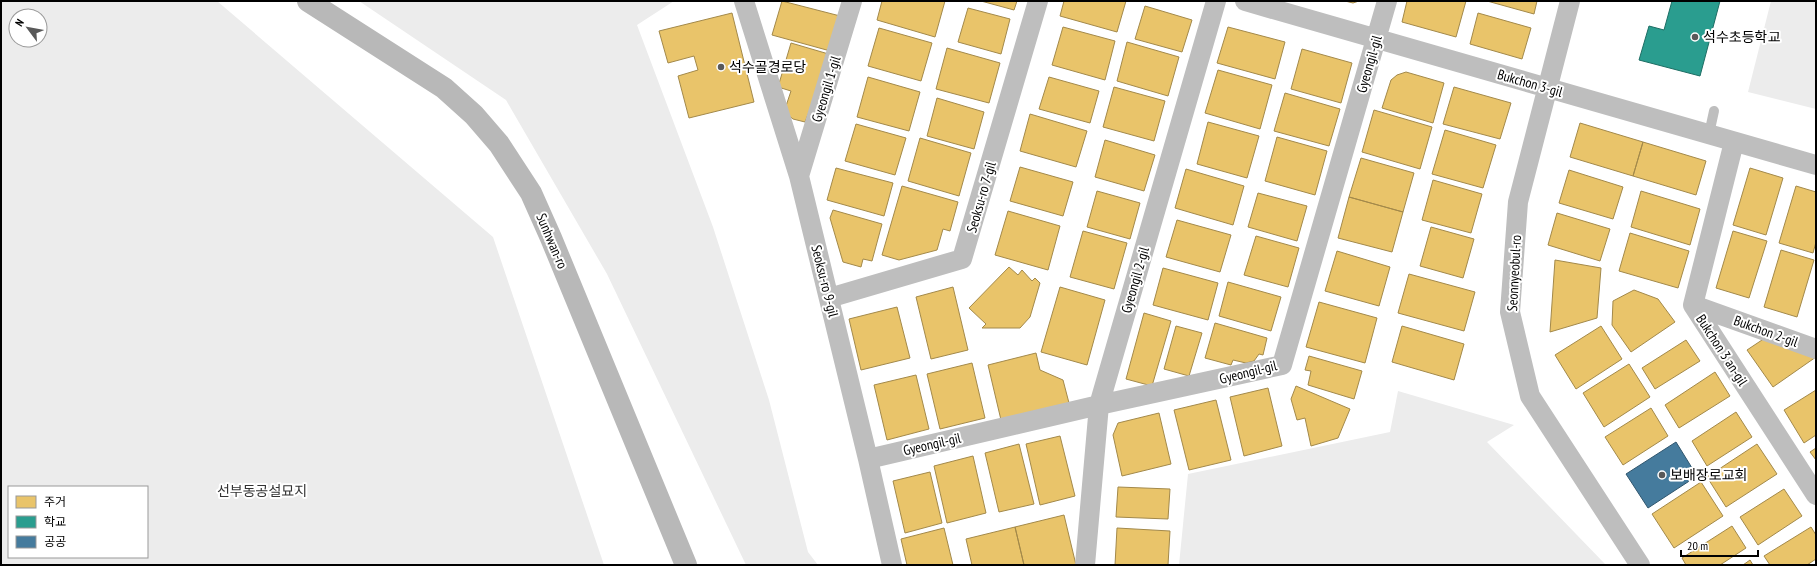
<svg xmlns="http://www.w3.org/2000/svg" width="1817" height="566" font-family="'PT Sans Narrow','Noto Sans KR',sans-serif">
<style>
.green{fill:#ececec;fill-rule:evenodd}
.homes{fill:#e9c46a;stroke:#a3894a}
.schools{fill:#2a9d8f;stroke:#1d6e64}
.public{fill:#457b9d;stroke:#30566e}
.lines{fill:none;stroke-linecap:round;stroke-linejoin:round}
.lane{stroke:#bebebe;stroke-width:10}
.street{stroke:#bebebe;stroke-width:20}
.secondary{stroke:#b8b8b8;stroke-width:22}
.poi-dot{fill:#595959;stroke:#fff;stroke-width:1.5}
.labels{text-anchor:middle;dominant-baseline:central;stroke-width:4;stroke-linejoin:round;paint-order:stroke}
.poi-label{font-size:14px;fill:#000;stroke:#fff;text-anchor:start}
.street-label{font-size:14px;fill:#000;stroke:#fff}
.park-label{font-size:14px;fill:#333;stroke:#fff}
</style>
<rect width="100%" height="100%" fill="#fff"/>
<!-- green -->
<path class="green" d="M1,1H217L493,237L604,565H1ZM16,16H40V40H16ZM9,487H147V557H9Z
M359,1H674L637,25L713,227L769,400L808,552L818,565H746L607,274L506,100Z
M1771,1H1816V109L1748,92Z
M1398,391L1514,425L1487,442L1606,565H1179L1188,474L1390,432Z"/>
<!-- homes -->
<path class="homes" d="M782,1L844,17L834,52L772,35Z
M882,1H945L935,37L877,20Z
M981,1H1017L1014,10Z
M1064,1H1126L1117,32L1060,16Z
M1345,1H1359L1353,3Z
M1407,1H1466L1456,37L1402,22Z
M1487,1H1537L1534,14Z
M1145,6L1192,20L1182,52L1135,39Z
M968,8L1010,19L1001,54L958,42Z
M732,13L754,102L689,118L678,76L698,70L694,56L668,63L659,31Z
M1478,13L1531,28L1522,59L1470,44Z
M1063,27L1115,41L1105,80L1052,65Z
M1228,27L1285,42L1275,79L1217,63Z
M879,28L932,43L921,81L868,66Z
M1127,42L1179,57L1168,96L1117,81Z
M791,43L832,55L805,122L793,119L788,115L785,109L791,91L778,87Z
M947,48L1000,63L989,103L936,89Z
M1302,49L1352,63L1341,103L1291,89Z
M1218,70L1272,85L1260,129L1205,113Z
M1406,72L1444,83L1433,123L1382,108L1391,80L1397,75Z
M868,77L920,92L909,131L857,117Z
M1049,77L1099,91L1090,123L1039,109Z
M1114,87L1165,101L1154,141L1103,127Z
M1454,87L1511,103L1500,139L1443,124Z
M1285,93L1340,109L1329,146L1274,131Z
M937,98L984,112L974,149L927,136Z
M1374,110L1432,127L1420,169L1362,152Z
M1030,114L1087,131L1076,167L1020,151Z
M1208,122L1259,136L1247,178L1197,164Z
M1580,123L1643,142L1633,176L1570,157Z
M856,124L906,138L895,175L845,161Z
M1445,130L1496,145L1483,188L1432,174Z
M1277,137L1327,151L1315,195L1265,181Z
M920,138L971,153L959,196L908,181Z
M1105,140L1155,155L1144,191L1095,177Z
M1643,142L1706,161L1696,195L1633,176Z
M1361,158L1414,173L1403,212L1349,197Z
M1020,167L1073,182L1063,216L1010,201Z
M836,168L893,183L884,216L827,200Z
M1750,168L1783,178L1766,235L1733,225Z
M1186,169L1244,186L1233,225L1175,208Z
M1569,170L1623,187L1613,219L1559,203Z
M1433,180L1482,194L1471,233L1422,220Z
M902,186L958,202L950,231L943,229L937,250L899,260L882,255Z
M1796,186L1816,192V242L1813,253L1779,243Z
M1097,191L1140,203L1130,239L1087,227Z
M1641,191L1700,209L1690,245L1631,227Z
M1258,193L1307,206L1297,241L1248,227Z
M1349,197L1403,212L1392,252L1338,238Z
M833,210L882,224L872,261L863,259L861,267L843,262L830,218Z
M1008,211L1060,226L1048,270L995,255Z
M1557,213L1610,229L1600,261L1548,245Z
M1177,220L1231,235L1220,272L1166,257Z
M1431,227L1474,239L1463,278L1420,266Z
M1083,231L1127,243L1114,289L1070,277Z
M1733,231L1767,241L1749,298L1716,288Z
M1630,233L1689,251L1678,288L1619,271Z
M1256,236L1299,248L1288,287L1244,275Z
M1781,250L1814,260L1797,317L1764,307Z
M1337,251L1390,267L1379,306L1325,291Z
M1555,260L1601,268L1597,318L1550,332Z
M1009,267L1018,275L1022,270L1032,281L1035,278L1040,283L1030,317L1020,328H982L986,324L969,308Z
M1163,268L1218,283L1208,320L1153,305Z
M1409,274L1475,292L1464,331L1398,313Z
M1228,282L1281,297L1271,331L1219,316Z
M953,287L968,350L931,359L916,297Z
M1060,287L1105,300L1087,365L1041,352Z
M1634,290L1658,299L1675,322L1631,352L1612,325L1613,301Z
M1319,302L1377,318L1365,363L1306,347Z
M897,307L910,358L861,370L849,319Z
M1144,313L1171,321L1152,386L1126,379Z
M1215,323L1267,338L1263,355L1259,354L1254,361L1246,363L1233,360L1231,365L1205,358Z
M1176,326L1202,333L1189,376L1164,369Z
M1402,326L1464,344L1454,380L1392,362Z
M1601,326L1622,359L1576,389L1555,355Z
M1765,338L1816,357L1773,387L1747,350Z
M1686,340L1700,361L1655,389L1642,368Z
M1036,353L1040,370L1063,380L1069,403L1001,420L988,365Z
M1309,356L1362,371L1354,399L1308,385L1311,371L1305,370Z
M972,363L985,418L940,429L927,374Z
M1629,364L1650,397L1604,427L1583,393Z
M1715,372L1730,396L1679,428L1665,405Z
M916,375L929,429L887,440L874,385Z
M1296,386L1350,409L1338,438L1311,446L1305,418L1297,420L1291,399Z
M1268,388L1282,446L1244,456L1230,397Z
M1816,390V435L1804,443L1784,410Z
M1216,400L1231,460L1189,470L1174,410Z
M1651,408L1668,436L1623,465L1605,437Z
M1736,412L1752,437L1707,466L1692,441Z
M1159,413L1171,464L1122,476L1113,435L1118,423Z
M1060,436L1075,496L1040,505L1026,444Z
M1019,444L1034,504L999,512L985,453Z
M1757,444L1777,474L1726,507L1707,477Z
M1816,448V460L1810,452Z
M973,456L986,513L947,523L934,466Z
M930,472L942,523L905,533L893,481Z
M1701,482L1723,516L1674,548L1652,514Z
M1118,487L1170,489L1168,519L1116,517Z
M1784,489L1802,516L1758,545L1740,517Z
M1064,515L1076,565H1024L1015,527Z
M1732,526L1746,548L1720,565H1686L1682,558Z
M1015,527L1024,565H972L966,539Z
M1811,527L1816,535V559L1807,565H1770L1764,556Z
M944,528L953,565H907L901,539Z
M1117,528L1170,531L1168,565H1115Z
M1750,560L1753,565H1743Z"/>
<!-- schools -->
<path class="schools" d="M1672,1H1720L1700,76L1639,60L1649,26L1664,30Z"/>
<!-- public -->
<path class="public" d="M1676,442L1697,476L1648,508L1626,474Z"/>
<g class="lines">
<!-- lane -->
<path class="lane" d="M1709,134L1714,111"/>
<!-- street -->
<path class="street" d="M744,1L799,176L868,459L892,565
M1245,1L1816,165
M1570,1L1518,202L1510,312L1530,396L1640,565
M1734,142L1693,305L1816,495
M799,176L852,1
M829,298L962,259L1038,1
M1693,305L1816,349
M868,459L1099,405L1282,365L1387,1
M1085,565L1099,405L1216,1"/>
<!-- secondary -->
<path class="secondary" d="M308,1L444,88L474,115L499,144L531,193L551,238L686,565"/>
</g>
<!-- markers -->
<g class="poi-dot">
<circle cx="1695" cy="37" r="4"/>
<circle cx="721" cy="67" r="4"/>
<circle cx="1662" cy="475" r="4"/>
</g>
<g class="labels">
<!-- poi labels -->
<g class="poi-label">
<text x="1703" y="37">석수초등학교</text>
<text x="729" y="67">석수골경로당</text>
<text x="1670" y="475">보배장로교회</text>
</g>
<!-- street labels -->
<g class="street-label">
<text transform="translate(1369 64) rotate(-74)">Gyeongil-gil</text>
<text transform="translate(1530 83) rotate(16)">Bukchon 3-gil</text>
<text transform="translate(826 89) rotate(-73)">Gyeongil 1-gil</text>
<text transform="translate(981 197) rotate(-74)">Seoksu-ro 7-gil</text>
<text transform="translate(552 241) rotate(67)">Sunhwan-ro</text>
<text transform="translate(1514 273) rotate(-87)">Seonnyeobul-ro</text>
<text transform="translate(1135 280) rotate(-74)">Gyeongil 2-gil</text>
<text transform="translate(825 281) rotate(76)">Seoksu-ro 9-gil</text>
<text transform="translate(1766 331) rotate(20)">Bukchon 2-gil</text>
<text transform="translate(1722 350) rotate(57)">Bukchon 3 an-gil</text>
<text transform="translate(1248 372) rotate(-14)">Gyeongil-gil</text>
<text transform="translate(932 444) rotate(-13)">Gyeongil-gil</text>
</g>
<!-- park labels -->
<g class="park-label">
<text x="262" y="491">선부동공설묘지</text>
</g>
</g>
<!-- border -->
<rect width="1817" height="566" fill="none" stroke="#000000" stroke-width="4"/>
<!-- legend -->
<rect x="8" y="486" width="140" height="72" fill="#ffffff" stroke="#999999"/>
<rect x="16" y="496" width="20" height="12" fill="#e9c46a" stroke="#999999"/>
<text x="44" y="506" font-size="12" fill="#000000">주거</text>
<rect x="16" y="516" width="20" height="12" fill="#2a9d8f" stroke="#999999"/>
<text x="44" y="526" font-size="12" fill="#000000">학교</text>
<rect x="16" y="536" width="20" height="12" fill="#457b9d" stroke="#999999"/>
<text x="44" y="546" font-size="12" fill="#000000">공공</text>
<!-- north arrow -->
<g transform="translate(28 28) rotate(302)"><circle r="19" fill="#ffffff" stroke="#999999"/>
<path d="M0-3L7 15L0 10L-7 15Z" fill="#595959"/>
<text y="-6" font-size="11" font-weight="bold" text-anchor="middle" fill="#000000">N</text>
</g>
<!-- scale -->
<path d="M1681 550v6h77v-6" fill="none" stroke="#000000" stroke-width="2"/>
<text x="1687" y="550" font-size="12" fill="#000000" stroke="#ffffff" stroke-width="3" paint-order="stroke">20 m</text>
</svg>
